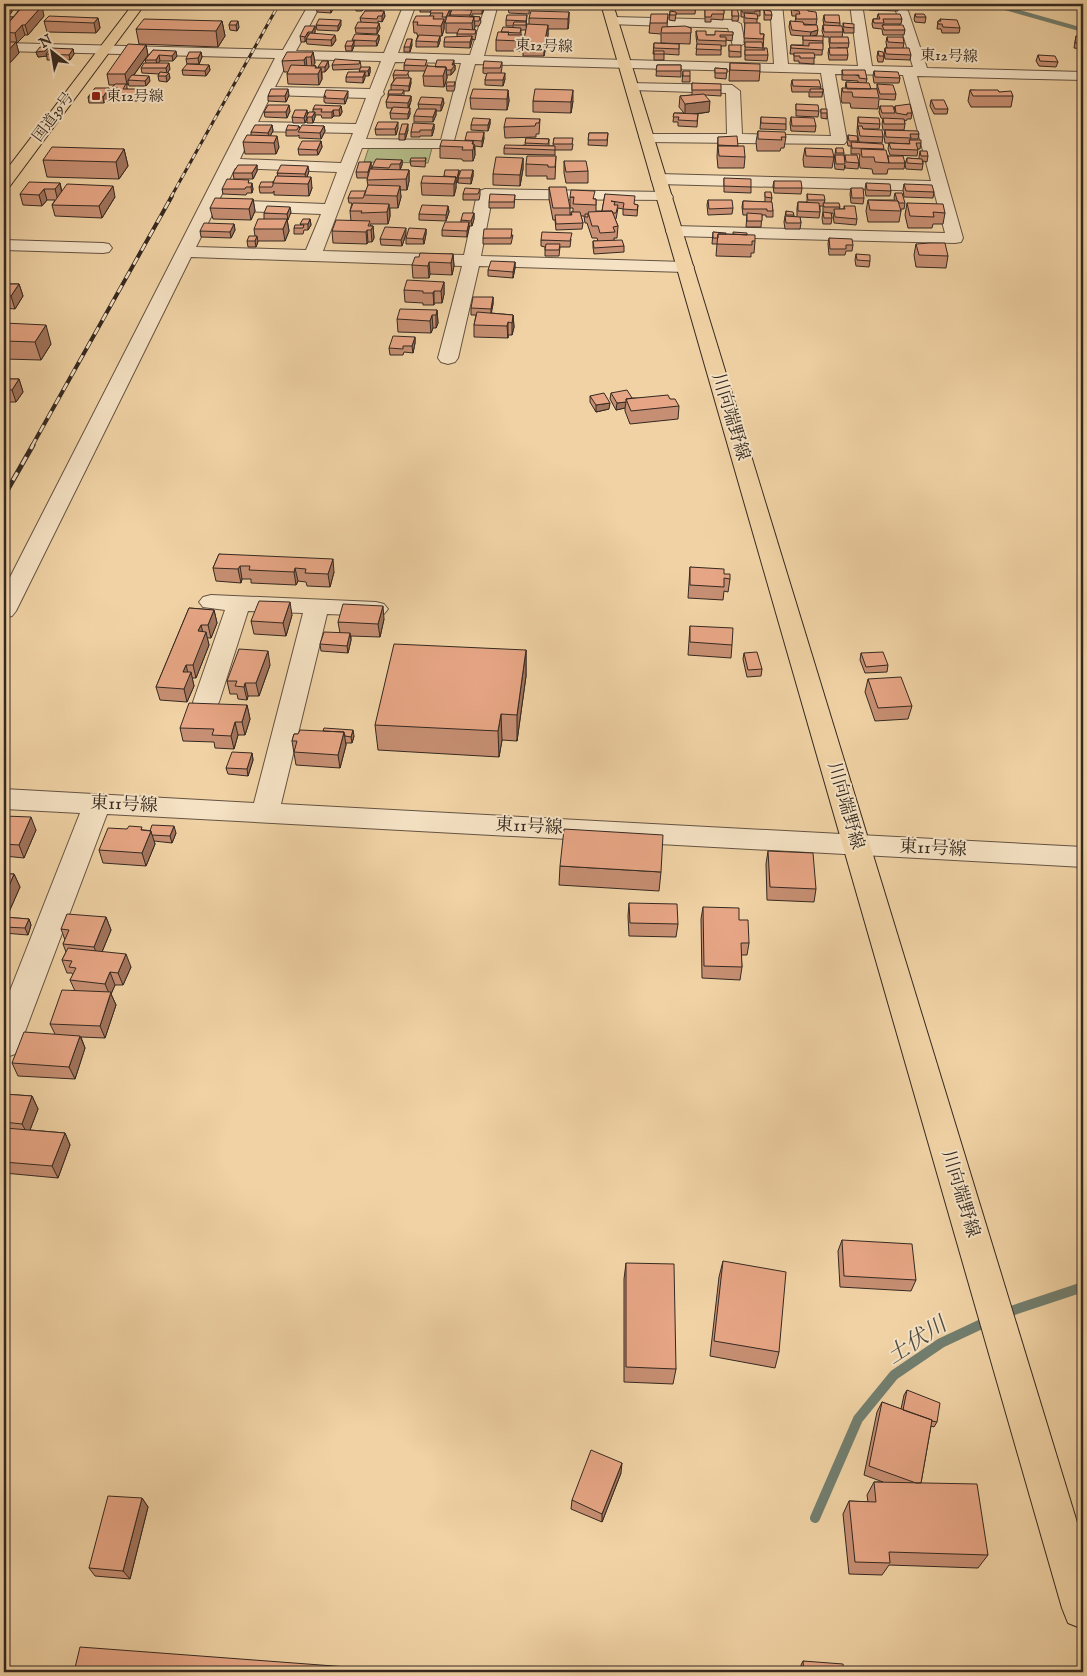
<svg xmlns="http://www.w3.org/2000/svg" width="1087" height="1676" font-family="'IM FELL English','Noto Serif JP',serif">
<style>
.green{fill:#b5bd89;stroke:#757355}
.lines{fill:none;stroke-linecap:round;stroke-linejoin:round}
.stream-far1{stroke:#727f70;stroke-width:4}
.stream{stroke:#727f70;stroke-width:10}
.minor-casing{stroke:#645342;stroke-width:2}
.major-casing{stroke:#352921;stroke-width:2}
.highway-casing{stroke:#352921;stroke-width:2}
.minor{fill:#f5e2c4;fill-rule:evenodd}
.major{fill:#f0d2a4;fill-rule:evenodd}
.highway{fill:#f0d2a4;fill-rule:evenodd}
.rail-far2-casing{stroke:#352921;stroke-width:3}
.rail-far1-casing{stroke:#352921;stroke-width:4}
.rail-casing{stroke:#352921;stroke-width:5}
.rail-far2{stroke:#f5e2c4;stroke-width:2;stroke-dasharray:5.5;stroke-linecap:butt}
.rail-far1{stroke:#f5e2c4;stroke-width:2.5;stroke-dasharray:8;stroke-linecap:butt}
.rail{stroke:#f5e2c4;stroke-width:3;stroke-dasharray:9;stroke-linecap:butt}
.wall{fill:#c68e72;stroke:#352921;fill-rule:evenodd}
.shaded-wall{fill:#a1745c;stroke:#352921}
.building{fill:#e6a584;stroke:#352921}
.poi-dot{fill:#8f2418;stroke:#f5e2c4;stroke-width:2}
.labels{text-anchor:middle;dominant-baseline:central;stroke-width:4;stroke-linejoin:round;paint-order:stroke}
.far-street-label{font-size:15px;fill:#352921;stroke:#f5e2c4}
.far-poi-label{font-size:15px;fill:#352921;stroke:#f5e2c4;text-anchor:start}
.street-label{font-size:18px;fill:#352921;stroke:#f5e2c4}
.near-water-label{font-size:22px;font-style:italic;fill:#4e4d42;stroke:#f5e2c4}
</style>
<rect width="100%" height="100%" fill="#f0d2a4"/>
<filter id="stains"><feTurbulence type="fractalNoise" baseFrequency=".004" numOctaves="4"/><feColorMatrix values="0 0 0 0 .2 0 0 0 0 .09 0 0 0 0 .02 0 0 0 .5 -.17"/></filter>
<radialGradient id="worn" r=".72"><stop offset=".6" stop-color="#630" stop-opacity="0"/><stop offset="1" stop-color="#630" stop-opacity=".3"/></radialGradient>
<!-- green -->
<path class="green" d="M369,147L432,148L428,163L364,162Z"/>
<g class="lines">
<!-- stream-far1 -->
<path class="stream-far1" d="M991,4L1083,30"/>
<!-- stream -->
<path class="stream" d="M1005,1313L1083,1287
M815,1518L858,1419L894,1375L941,1343L990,1320"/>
<!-- minor casing -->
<g class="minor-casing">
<path id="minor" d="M309,4H321L296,51L384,53L404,4H416L398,53L470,55L486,4H498L484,56L774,64L770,4H782L788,64L858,66L850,4H862L872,66L913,67L896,11L902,7L908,11L927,68L1083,72V80L917,76L963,238L961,242L955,243L674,236L668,235L666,231L668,227L674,226L945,233L934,191L659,184L653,182L651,179L653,176L659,174L931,181L903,75L835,74L847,141L844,144L647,142L642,140L639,137L642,134H727L726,93L632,90L627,89L625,86L627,83L732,85L740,91L742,134L831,136L821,73L475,64L452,148H362L323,251L464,255L477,194L479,191L485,189L665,192L671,194L673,197L671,200L492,199L481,256L685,262L691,263L694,267L691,271L685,272L479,266L458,358L455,362L448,364L441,362L438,358L462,266L191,257L16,611L12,616L4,618V589L275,58L4,51V43L283,50ZM289,59L381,61L370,89L275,87ZM395,62L461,63L441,140L366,139L381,97L384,94L383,92ZM271,95L366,98L356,124L258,122ZM253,131L353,133L341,163L240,159ZM235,168L337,172L325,204L219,200ZM215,209L217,210L321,214L306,250L196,247Z
M613,17L734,20L741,24L745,43L738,47L733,46L728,28L608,24L606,21L608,18Z
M4,240L103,243L109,244L112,248L109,252L103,253L4,250Z
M211,595L376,602L384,604L388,609L384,614L376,616L327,614L281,804L1083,847V867L107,814L20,1045L15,1054L4,1058V1006L80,813L4,809V789L254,803L303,613L248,611L219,702L215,708L206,711L197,708L193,702L225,610L203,607L199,602L203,597Z"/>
</g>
<!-- major casing -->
<g class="major-casing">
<path id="major" d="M601,4H613L1083,1542V1629L1068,1623L1062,1608Z"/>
</g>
<!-- highway casing -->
<g class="highway-casing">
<path id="highway" d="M133,4H145L10,186L4,188V173Z"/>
</g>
<!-- minor -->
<use href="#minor" class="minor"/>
<!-- major -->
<use href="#major" class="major"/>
<!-- highway -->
<use href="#highway" class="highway"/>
<!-- rail-far2 casing -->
<g class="rail-far2-casing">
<path id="rail-far2" d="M171,197L279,4"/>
</g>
<!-- rail-far1 casing -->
<g class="rail-far1-casing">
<path id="rail-far1" d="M32,446L172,196"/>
</g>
<!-- rail casing -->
<g class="rail-casing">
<path id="rail" d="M4,496L33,445"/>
</g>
<!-- rail-far2 -->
<use href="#rail-far2" class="rail-far2"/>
<!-- rail-far1 -->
<use href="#rail-far1" class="rail-far1"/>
<!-- rail -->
<use href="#rail" class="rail"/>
</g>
<!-- wall -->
<path class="wall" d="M6,4H28L27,5L44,16L28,35H25L17,43H16L19,53L7,66H4V6L6,7ZM11,10H19L13,17H7L12,12Z
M42,4H66L65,5H43Z
M67,4H116L102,8L68,7Z
M335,4L331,13L317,12L316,7Z
M356,4H364V7L362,11H356L355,6Z
M384,4L381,11L385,16L382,22L378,21V23L380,28L377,34L356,33L355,28L361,22L360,18L366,11V6Z
M421,4H447L446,6H432V8L450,9V14L449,16H450L453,9L454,4H485V7L482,14H472V16L480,17L481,22L479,26H475L474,30H476V35L475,40L472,39L470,48L444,47V42L457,37V33H446V22H444V29L442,36H440V41L438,47H416V41L418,35H417V33H414L413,22L430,16L431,12H420V7ZM463,6H472L471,10H462Z
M530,4L529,14L509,13L508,8Z
M535,4H566V6L565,8L535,7Z
M574,4H585V5H574Z
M696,4L695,14H676L675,21L669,20L670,11L672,12V8Z
M741,4H756L755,6L760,11V16H757V23L760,34H764L763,50L768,55L767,61L745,60V43H744L745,23H744V17H741Z
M792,4L808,11L817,19L816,25L803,24L817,35L814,36L823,41L822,55H814V64L799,63V61H794V54H790L791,45H803V36L791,35L789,27L790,21L795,22L796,16H792L791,9Z
M807,4H822L821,5H807Z
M867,4H899V5L898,11L869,10L868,4Z
M732,8L739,16L738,21H732Z
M705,9L724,10L723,20L711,19V22H705Z
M764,10L772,15L771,20H764Z
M569,12L568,29H548V35L544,56H523V45L526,30H521V35L522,45L521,51H496V40L501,32L513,28V26H506V20L527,15L526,27L529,24V18Z
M668,14L667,27L691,28L690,44L661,43V34L649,33L650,23Z
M878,14L902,19L901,24H884L883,25L905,30L904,35H883L882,29L873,28L872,24L873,19H877Z
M915,14L926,17L925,23L915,22L914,19Z
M824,15L840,23V26L843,32L842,37L849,43L848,48H837L848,55L847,60H829L828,53L829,48H830L829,42V37H824L822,31L823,25H824L823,20Z
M98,18L100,28L96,33L47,32L44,21Z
M940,19L960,28L959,33H942L941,29H937L938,21H940Z
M222,21L225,36L218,47L139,44L136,29Z
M231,21L239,27L237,31L230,30L229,25Z
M843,23L854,28V33H844L843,28Z
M316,25H341L338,31L317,30Z
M315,26V32L314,34L336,40L332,46L307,44L306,40L305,42H301L300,36Z
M696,31L706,35H715L733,32L732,41L726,40V46H721V55H696L697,44L696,36Z
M379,35V40L377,46H354L352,51H346L345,46L352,41Z
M1076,36H1083V49L1074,48Z
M887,37L904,43L903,48L911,55L910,60L885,59L884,53L885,48H887L886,42Z
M654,43L679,44V55L664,54V60H654V54H653Z
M146,45L148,55L134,75L150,81L146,86H129L128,83L127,85V89L142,95L137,101H115L114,95L115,93H113L112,88L114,85H109L107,74Z
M412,45L410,52H404V47Z
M729,45L741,52V57H729Z
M48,48L49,51L73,49L74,54L70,60H47V56L38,57L36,52Z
M153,50L177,56L173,61H160L158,63L170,69L167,73L170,78L167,82L159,81L158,76L159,74L142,73L141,68L146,63L145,60Z
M878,51L884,56L883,62H878L877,57Z
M201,52L202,57L199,64H187L186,59Z
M313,52L315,63L313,65L316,66V68H319L318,67L328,61L329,67L325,72H322V79L319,85L288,84L287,74L288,72H284L282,61Z
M1038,55L1058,62L1056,67L1039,66L1036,61Z
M360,61L361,66L360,69L333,70L332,65Z
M502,62V67L501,73L505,79L503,86L485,85V80L487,74L483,73V68Z
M730,63L760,71L759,81H729Z
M209,65L210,70L206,76L183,75L182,70Z
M404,65H428L427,66L435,67L455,65V70L451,75H447V78L444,87L424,86L423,76L425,71H407L411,83L409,91H404V96H411V101L409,108L410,114L408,119H391L390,113L392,108H387L386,102L388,97V94L391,90V85L394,80L393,75L404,71Z
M657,65H681V77L656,76Z
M370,67V72L369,76H365L363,83L346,82V77L360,72L359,71Z
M715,68L727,69L726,79L715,78Z
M842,70L867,79L866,83L871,89H877V84L896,94L895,100L879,99L878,109L851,108L850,103H842L841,99L842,88L845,89L846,82L858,83V81L842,80Z
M683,71L690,76V82H682Z
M874,71L900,78L899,83H874L873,76Z
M792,80L821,87L820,89H823L822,97H809V92H792L791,85Z
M455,82V87L454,91H447L446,86Z
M692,83L721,90V96L705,95L709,112L696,114H698L697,127L678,126V122H673L674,113H684L679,107L680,96L692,95Z
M109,88L111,94L104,103H89L88,97Z
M508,90L509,101L507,110L471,109L470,98Z
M970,90L999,92L1013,96L1011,107H971L968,101Z
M289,95L286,102L268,101V96Z
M324,96H348L345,104L325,103V102H324Z
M931,100L948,109L947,114H934L930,106Z
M533,101H573L571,113L533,112Z
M444,103L441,111H436V115L433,122H414V116L419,109L418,104Z
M796,104L819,111L818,117L796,116Z
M341,106L342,112L340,116H334L332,118H322L321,115H315V117L313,123H307V118L305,123H293L292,117L307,115L313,112V109Z
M880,106L894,110L895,106L912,113L911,119H907L906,121L904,120L905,124L904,130H883L882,124L883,119L881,118L879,112Z
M821,109L827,113V119L821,118Z
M290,111L287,118L265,117L264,112Z
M761,117L786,124V130L760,129Z
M791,117L816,126L815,132L791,131L790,123Z
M858,117L880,124L879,129H863L883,137L882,143L859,142L857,132Z
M490,119V124L488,131L471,130V125Z
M540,119L539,134H536V137L505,138L504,127Z
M434,124V129L432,136H420V137H411V132Z
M272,125L273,131L270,136L279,147L276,154H245L243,142L251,135V132Z
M299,126L300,129L324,126L325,131L321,139L299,138V135L298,136H286V130Z
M398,128L396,135H376L375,129Z
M408,130L405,140H399V134Z
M885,130L919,134L918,139H910V140L921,143L920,149H918L917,156L890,155L888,149L889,143L909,144L885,143L884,136Z
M758,131L786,137L784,148H781L780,151H757L756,142Z
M589,133H608L607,146L588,145Z
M848,135L858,141L857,143L884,150L888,156L905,163L904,169H888L887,174H873L872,169L860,168L859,160L860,154H851V146H848L847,141Z
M718,137L738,146L745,157L744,168H718L717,157Z
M484,138L482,147L475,146V155L473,161H463L462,159L440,158V146L465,141V140Z
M526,138L549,139V146H553L554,138L573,144L572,150H555V155L504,154V148L525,145Z
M321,141L322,147L318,155H299L298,149Z
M805,148L834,157L832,168L804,167L803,159Z
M836,148L844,153V159L845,155L859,163L858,169L845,168V165L844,170L835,169L834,160Z
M124,149L128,166L119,179L47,177L43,160Z
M920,151L928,156L927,162L923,161V164L922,170L906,169L905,164L907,158L919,159V157Z
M556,156L555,179H547V176H526V164Z
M426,158L425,167L411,166L410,161Z
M523,158V169L520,186L493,185V174Z
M402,160V165L400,170H409V181L407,190H400L401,197L398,208H390V216L388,224H370L371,226H373L374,238L372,242H368L367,244L333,243L332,231L351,221L350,211L352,203H349L348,198L366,191L368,186L367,180L368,178H357L356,172L371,162V169H372V167Z
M564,161L588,171V183H566L564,173Z
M257,165V171L253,179H234L233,173Z
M459,170V176L473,170V176L471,184L458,183V178L457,183H456V188L454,196L422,195L421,183L444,176Z
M309,171L307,177L312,188L309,196L274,195V191L273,193H260L259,187L273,182L278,176L277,173Z
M724,178L751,187V193L724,192Z
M774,181L802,188L801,194L774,193L773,186Z
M60,183L62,192L115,197L102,218L55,216L52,205L55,200H47L42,206L23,205L20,194Z
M250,183L253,189L252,193H247L246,195L223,194L222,189Z
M866,183L891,191L890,196H866L865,189Z
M904,184L934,192L933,198L904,197L903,190Z
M549,187L570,207V197L596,199V211H602L605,194L634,204L638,205L637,216L623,215V209L618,208L616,219H615L618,226L617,238H614V240L624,246V252L594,254L593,247V241H598L597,238H592L587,223H585L584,216H581L583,223L582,229L556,230L555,220H553L549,199ZM570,208H573V212H571V215H570Z
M851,188L864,198L863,204L851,203L850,194Z
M480,189V195L479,200H463V194Z
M765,192L772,198L771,202L773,211V217H766V215H762L761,227H746L747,215H743L742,207L743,201L765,202Z
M895,193L905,203L904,209H901V211L899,222H868L866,211L868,200H895L894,198Z
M807,194L825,200L824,203L840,207L839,209H844V206L857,219L856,225L834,223L833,213H831L832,218L831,224H823L822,218L823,212V206H820V212L819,218L800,217L801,223L800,229H785L784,222L786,211L794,215V217H797V208L798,202H807Z
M515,195L514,208H489V202Z
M253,199L255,211L251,220L213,219L210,208Z
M708,200L733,208L732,214L708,215L707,205Z
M907,203L945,213L943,224H933L932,228H908L905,215Z
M448,206L449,212L446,221L419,220V214Z
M291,212L287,220L289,231L285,241H258L256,247H248L247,241L255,236L254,229L264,219V213Z
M474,213V219L472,226H469L467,237L442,236V230L461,222V220Z
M310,219L311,225L308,230H304L303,234H294V228L301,225L300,224Z
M234,224L235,230L231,238L201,237L200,231Z
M426,229V234L424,244H406V238Z
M713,232L726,234L747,235L755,241L754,253H751V257L716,256L717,244H712Z
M406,234L402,246L381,245L380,239Z
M513,235L511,244H483V238Z
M829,238L853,245L852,251H846L845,255H829L828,244Z
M571,239L570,247H560L559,256H545V247L541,246V240Z
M916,244L948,256L946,268L916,267L914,255Z
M453,254L454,266L452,275L430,274L429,278H413L412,265L419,257Z
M856,254L870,261L869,267L856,266L855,260Z
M515,262V268L513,278L488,276V270Z
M444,282V294L442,303H434V305H423V303L405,302L404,290Z
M4,284H19L23,296L15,309L4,308Z
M493,297V304L491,313L513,315L514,327L512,335H508V338L474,337V325L476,315H471V308Z
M437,310L438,323L436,328H433L431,333L398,332L397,319Z
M4,323L51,344L41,360L4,359Z
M415,337V343L413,353L404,352L403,355H390L389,348Z
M4,379H19L23,392L16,402H4Z
M611,393L632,398L670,399L679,406L678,419L630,424L625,411V408L616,410L610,399Z
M590,396L609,409L596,412L590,402Z
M219,554L334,572L330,587L307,586L306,582L298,581L296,585L251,583V579H242L241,583L216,581L213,568Z
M690,567L724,574L730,579L728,592L724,591L723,600L688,598Z
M189,608L214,610L217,623L211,638H207L209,645L196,678H192L194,686L187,702L160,700L156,687Z
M292,615L286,636L254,634L251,621Z
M384,619L380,637L351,636V640L348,653L321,651L320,644L340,633L338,622Z
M690,626L732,645L731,658L688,655Z
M526,650V676L517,741L502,740L499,757L378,750L375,725Z
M744,653L762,669L761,676L747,677L743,659Z
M861,653L888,665L887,672L865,673L860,660Z
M270,665L259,696H248L247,700L238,699L237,694H230L227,681Z
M868,679L912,706L908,719L875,721L865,692Z
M247,705L250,719L245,735H238L234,749L215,748L214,742L183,741L180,728Z
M294,734L354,736L352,743H346V745L340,768L296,765L292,741Z
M252,753L253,760L248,776L228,774L226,768Z
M4,816L36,830L24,858L4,856Z
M127,829L144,830L176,833L172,843L154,841L155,844L146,866L103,863L99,850Z
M768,851L816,889L814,902L767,900L766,864Z
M560,866L661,872L659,891L559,885Z
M4,874H14L20,887L9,912H4Z
M629,903L678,924L676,937L629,936L628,916Z
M703,907L739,920L749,943L747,955H741L742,967L740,980L702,978L701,919Z
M4,917L29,919L31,925L28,935L4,933Z
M106,917L111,930L102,952L131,967L123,985H115L111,994L116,1005L105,1038L81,1037L85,1048L75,1079L18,1076L12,1063L55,1034L50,1024L75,991L70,980L73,975L72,973H67L62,960L66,952L63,944L65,940L61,929Z
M4,1094L32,1096L38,1109L30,1130L65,1133L70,1145L58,1178L4,1173Z
M842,1240L916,1280L911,1291L840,1287L838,1251Z
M723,1261L779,1352L775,1368L710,1356L719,1277Z
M626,1263L676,1369L673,1384L624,1382V1279Z
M907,1390L937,1422L934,1427L931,1426L921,1483L988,1555L978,1568L889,1565L882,1575L849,1574L843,1514L849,1501L868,1502L867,1495L874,1482H883L864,1475L877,1412L882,1402L901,1409L904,1395Z
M621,1473L602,1522L571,1509L572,1500Z
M142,1498L148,1507L130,1579L95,1576L89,1568Z
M803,1661L844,1672H801V1665Z"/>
<!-- shaded-wall -->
<path class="shaded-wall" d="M20,4H28L22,11Z
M101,4H116L102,8Z
M332,4H335L331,13L330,8Z
M363,4H364V7L362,11V6Z
M382,4H384L381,12L380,7Z
M484,4L485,7L482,14V9Z
M742,4H756L755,8L741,9Z
M42,6L44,16L28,35L25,25Z
M11,7L12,12L7,18L5,13Z
M450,9V14L446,22V17Z
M384,11L385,16L382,22V16Z
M569,12V22L568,29V19Z
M474,17L475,27L473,34L472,23Z
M98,18L100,28L96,33L94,23Z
M444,19V29L442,36L441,26Z
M341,20V25L338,31V26Z
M222,21L225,36L218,47L216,31Z
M238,21L239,27L237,31L236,25Z
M379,23L380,28L377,34V28Z
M22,25L25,35L17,43L15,33Z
M548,25V35L544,56V45Z
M315,26V32L313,37L312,32Z
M818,30L817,35L810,37L811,32Z
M308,32V37L305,42V37Z
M335,35L336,40L332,46L331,40Z
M379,35V40L377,46L376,41Z
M522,35V45L521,51L520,41Z
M440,36V41L438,47V42Z
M472,36V41L470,48V42Z
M412,39V45L410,52V47Z
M354,41V46L352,51V46Z
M16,42L19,53L7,66L4,55Z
M146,45L148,55L130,80H128V83L127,85L125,74Z
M48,48L50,53L46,54L47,56L38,57L36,52Z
M73,49L74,54L70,60L69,55Z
M176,51L177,56L173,61L172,56Z
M201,52L202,57L199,64L198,58Z
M313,52L315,63L312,68L311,57Z
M159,55L160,61L157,65L156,60Z
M306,57L307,68L306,71L304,60Z
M454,60V66L455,65V70L451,75V70Z
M328,61L329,67L325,72V67Z
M169,63L170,69L167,74L166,68Z
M209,65L210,70L206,76L205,71Z
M370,67V72L369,76L368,71Z
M446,67L447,78L444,87L443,76Z
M321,68L322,79L319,85L318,74Z
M365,72V78L363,83V77Z
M169,73L170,78L167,82L166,76Z
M505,73V79L503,86V80Z
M149,76L150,81L146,86L145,81Z
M411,78V83L409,91V86Z
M109,88L111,94L104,103L103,97Z
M141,89L142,95L137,101L136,96Z
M288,89L289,95L286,102L285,96Z
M508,90L509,101L507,110V99Z
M573,90V101L571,113V102Z
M348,91V96L345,104L344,99Z
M411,96V101L408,108V103Z
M443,98L444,103L441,111V105Z
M710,101L709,112L685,115V104Z
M289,105L290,111L287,118L286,112Z
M341,106L342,112L340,116L339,110Z
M410,108V114L408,119V114Z
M436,109V115L433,122V117Z
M307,110L308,116L305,123L304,118Z
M333,110L334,116L332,118V112Z
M315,112V117L313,123L312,117Z
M490,119V124L488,131V125Z
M398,122V128L396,135L395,129Z
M408,124V130L405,140V134Z
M434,124V129L432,136V130Z
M272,125L273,131L269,138L268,133Z
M324,126L325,131L321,139L320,133Z
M484,132V138L482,147V141Z
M277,136L279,147L276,154L274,143Z
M321,141L322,147L318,155L317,150Z
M473,141V148L474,144L475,155L473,161L472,144Z
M124,149L128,166L119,179L116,162Z
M523,158V169L520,186V175Z
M402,160V165L400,170V164Z
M371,162V168L368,178V172Z
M257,165V171L253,179L252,173Z
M308,166L309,171L306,180L305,174Z
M409,170V181L407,190L406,179Z
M459,170V176L457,183V178Z
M473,170V176L471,184V178Z
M311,177L312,188L309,196L308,184Z
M456,177V188L454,196V184Z
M60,183L62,195L58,201L55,189Z
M252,183L253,189L252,193L251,187Z
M113,186L115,197L102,218L99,206Z
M400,186L401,197L398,208L397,196Z
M44,189L47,200L42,206L39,195Z
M253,199L255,211L251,220L249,209Z
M389,204L390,216L388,224L387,212Z
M448,206L449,212L446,221V215Z
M290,207L291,212L288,220L287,214Z
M474,213V219L472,226L471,221Z
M287,219L289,231L285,241L283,229Z
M310,219L311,225L308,230V224Z
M469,222V228L467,237V231Z
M234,224L235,230L231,238L230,232Z
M373,226L374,238L372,242L371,230Z
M406,228V234L402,246L401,240Z
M426,229V234L424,244L423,239Z
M367,230L368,242L367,244L366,232Z
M257,236L258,242L256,247L255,241Z
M453,254L454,266L452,275L451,263Z
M429,262L430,274L429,278L428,266Z
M515,262V268L513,278V272Z
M444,282V294L442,303L441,291Z
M19,284L23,296L15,309L11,296Z
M434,291V305L433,293Z
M493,297V304L491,315V309Z
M437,310L438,323L436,328V315Z
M432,315L433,328L431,333L430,321Z
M513,315L514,327L512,335V323Z
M508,322V338L507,326Z
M46,325L51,344L41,360L35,342Z
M415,337V343L413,353L412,346Z
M19,379L23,392L16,402L12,390Z
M626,402L625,408L616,410L617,403Z
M610,403L609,409L596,412V405Z
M333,559L334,572L330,587L328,574Z
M240,566L242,579L241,583L238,569Z
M295,568L298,581L296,585L294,572Z
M290,602L292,615L286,636L283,623Z
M383,606L384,619L380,637L378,624Z
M214,610L217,623L211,638L208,625Z
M201,625L204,637L206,632L209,645L196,678L193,665L198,631Z
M350,633L351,640L348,653L347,646Z
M526,650V676L517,741V715Z
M268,651L270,665L259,696L256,683Z
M186,665L189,677L191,672L194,686L187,702L184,689L183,672Z
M245,683L248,696L247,700L244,687Z
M247,705L250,719L245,735L242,722Z
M501,714L502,740L499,757L498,731Z
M235,722L238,735L234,749L231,736Z
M353,730L354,736L352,743L351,737Z
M344,732L346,745L340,768L338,755Z
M252,753L253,760L248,776L247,769Z
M31,817L36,830L24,858L19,845Z
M174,826L176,833L172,843L170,836Z
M151,831L155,844L146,866L142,853Z
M14,874L20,887L9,912L4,900V898Z
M106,917L111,930L99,959L94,947Z
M29,919L31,925L28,935L25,928Z
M126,954L131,967L123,985L118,973Z
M110,972L115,985L111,994L116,1005L105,1038L100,1026L110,996L105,984Z
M80,1036L85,1048L75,1079L69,1067Z
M32,1096L38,1109L28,1135L22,1124Z
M65,1133L70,1145L58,1178L52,1166Z
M622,1463L621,1473L602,1522V1514Z
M142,1498L148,1507L130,1579L123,1571Z"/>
<!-- building -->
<path class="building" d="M318,4H332L330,8L316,7Z
M356,4H363L362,6H355Z
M367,4H382L380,7L366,6Z
M421,4H432L431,7H420Z
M455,4H462L461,8L453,7Z
M473,4H484L482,9L471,8Z
M510,4H530L529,9L508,8Z
M673,4H696L695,9L672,8Z
M792,4H806L808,11L816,12L817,19H796V14H800L799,11L793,10Z
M869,4H899V5H870Z
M24,5L42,6L25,25H22L15,33L4,32V28Z
M4,6L11,7L5,13H4Z
M741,6H760V11H755V12H742Z
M432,8L450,9L446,17H442L443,13H430Z
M732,8H737L739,16H732Z
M452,9L472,10L470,15H450Z
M705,9L724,10V14H712L711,17H705Z
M764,10L771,11L772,15H765Z
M365,11H384L382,16H378L377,19L360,18Z
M531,11L569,12L568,19L529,18Z
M670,11L676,12V15H670Z
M744,13L757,14L758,19L745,18Z
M651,14H668L667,23H650Z
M878,14H900L902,19H883L884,23H874L873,19H880Z
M915,14H924L926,17H916Z
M507,15H527L526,21L506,20Z
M824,15H839L840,23L825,22Z
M49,16L98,18L94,23L44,21Z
M416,16H434L433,19H444L441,26L417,25L418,22H413Z
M447,16L474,17L472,23H445Z
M469,16L480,17L479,21H474V17Z
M4,17H13L8,23H4Z
M144,19L222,21L216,31L136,29Z
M319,19L341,20L338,26L316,25Z
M940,19L957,20L960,28L943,27L942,24H938V21H941Z
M231,21H238L236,25H229Z
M790,21L803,22L804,25H817L818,30L811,32L792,30Z
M358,22L379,23L377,28H355Z
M514,22H526V25H513Z
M745,23H760V34H764L763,39L744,38Z
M843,23L854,24V28L844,27Z
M527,24L548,25L544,45H523Z
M823,25L842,26L843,32H824Z
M882,25H903L905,30H884Z
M305,26H315L312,32H308L305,37L300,36Z
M685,26L691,28V33H661L662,27Z
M503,27L521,28L520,33L501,32Z
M459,29L476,30L475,34H457Z
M696,31H706V35H715V31L733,32V35H720V37H726V41L698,40Z
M498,32H509L508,35H522L520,41L496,40Z
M310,33L335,35L331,40L306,39Z
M355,34L379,35L376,41L352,40Z
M419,35L440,36L438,42L416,41Z
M472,36L470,42H444L445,37Z
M803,36H823V41L803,40Z
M1076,36H1083V43H1075Z
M830,37H848L849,43H830Z
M887,37H903L904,43L888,42Z
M407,39H412L410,47H404Z
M347,41H354L352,46H345Z
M4,42H16L4,55Z
M745,42H762L763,48L745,47Z
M654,43L679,44V49L654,48Z
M809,43H823V50L791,48V45L809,46Z
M128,44L146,45L125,74H107Z
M697,44L721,45V50L696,49Z
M729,45H741V52L729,51Z
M40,47L48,48L45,51L36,52Z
M51,48L73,49L69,55L46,54Z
M764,48H767L768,55H745V50H765Z
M829,48H847L848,55H830Z
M885,48H909L911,55L886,54Z
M153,50L176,51L172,56L159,55L156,60H145Z
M654,51H664V54H654Z
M878,51L883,52L884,56H879Z
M189,52H201L198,58L186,59Z
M287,52H313L311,57H306L304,60L282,61Z
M794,53H814L815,58H800V56H794Z
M1038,55L1055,56L1058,62L1040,61Z
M335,59L360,61L359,64L332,65Z
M406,59L427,60L425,66L404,65Z
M437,60H454L452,65H455L451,70H447L446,67H435Z
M322,61H328L325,67H318Z
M484,61L502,62L500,68H483Z
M144,63H169L166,68H141Z
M730,63L760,64V71L730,70Z
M187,64L209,65L205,71L182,70Z
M291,65L316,66L315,68H321L318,74H287Z
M657,65H681V71H656Z
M427,66L446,67L443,76H423Z
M361,67H370L368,71H359Z
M715,68L727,69V73H715Z
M395,70L409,71L407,75H393Z
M842,70H865L867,79L859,78V75H843Z
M683,71H690V76H683Z
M874,71L898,72L900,78L875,77Z
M160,72L169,73L166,76H158Z
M348,72H365L363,77H346Z
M487,73H505L503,80H485Z
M132,75L149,76L145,81L128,80Z
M396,78H411L409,86L391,85Z
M792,80H819L821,87L793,86Z
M447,82H455L454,86H446Z
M846,82L869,83L871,89H847Z
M692,83L721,84V90H692Z
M115,84H126L123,89H141L136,96L114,95L119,88H112Z
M877,84L893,85L896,94H880Z
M95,88H109L103,97H88Z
M842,88L877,89L879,98L853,97L852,92H843Z
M271,89H288L285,96H268Z
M473,89L508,90L507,99L470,98Z
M535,89L573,90L571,102L533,101Z
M810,89H823V92H810Z
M326,90L348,91L344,99L325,98L326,96H324Z
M389,90H404L402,94H388Z
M970,90H998L999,92L1011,91L1013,96H973Z
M704,94L710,101L685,104L680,96Z
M389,95L411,96L408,103L386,102Z
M421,97L443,98L441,105L418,104Z
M931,100H944L948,109H935Z
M796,104L818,105L819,111L796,110Z
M910,104L912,113H907V115L896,113L895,106Z
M268,105H289L286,112H264Z
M315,105L341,106L339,110H333L332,112H321L322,109H313Z
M880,106H893L895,113H882Z
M393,107L410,108L408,114L390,113Z
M417,109H436L433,117L414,116Z
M821,109H827V113H821Z
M295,110H307L304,118L292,117Z
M309,112H315L312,117H306Z
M674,113L698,114L697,121L678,120L679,117H673Z
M761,117L786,118V124L761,123Z
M791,117L814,118L816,126H792Z
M858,117L879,118L880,124L859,123Z
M473,118L490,119L488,125H471Z
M506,118L540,119L539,123H536L535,126L504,127Z
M883,118L904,119L905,124H884Z
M378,122H398L395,129H375Z
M413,123L434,124L432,130H420V132H411Z
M402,124H408L405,134H399Z
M255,125H272L268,133L251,132Z
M288,125L299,126L297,130H286Z
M302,125L324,126L320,133L298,132Z
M858,126H862L863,129L882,130L883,137L860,136Z
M885,130L918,131L919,134H910L911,138L886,137Z
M758,131L785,132L786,137H781L782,140L758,139Z
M467,132H484L482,141L465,140Z
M589,133H608L607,140H588Z
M247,135L277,136L274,143L243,142Z
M848,135L857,136L858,141H849Z
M737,136L738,146L718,145V137Z
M526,138L549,139L548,144L525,143Z
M554,138H573L572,144H553Z
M442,140L473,141L472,144H474L473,150H462L463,147L440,146Z
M909,140H921V143H916L918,150L891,149L889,143L910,144Z
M302,141H321L317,150L298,149Z
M851,142L883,144L884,149L852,148Z
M505,145L555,146V150L504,148Z
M718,146H744L745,157L719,156Z
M52,147L124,149L116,162L43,160Z
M805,148L832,149L834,157L806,156Z
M836,148H843L844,153H836Z
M861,149L886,150L889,163L875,162L874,157H862Z
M920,151H927L928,156H921Z
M835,155H844L845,164H836Z
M845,155H857L859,163L846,162Z
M527,156H556L555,167H548V165L526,164Z
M888,156H903L905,163H889Z
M496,157L523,158L520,175L493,174Z
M411,158H426L425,161H410Z
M907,158L922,159L923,164L907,163Z
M376,159L402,160L400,164H391L389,168L372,167Z
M564,161H586L588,171L566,172Z
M359,162H371L368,172H356Z
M238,165H257L252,173H233Z
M281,165L308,166L305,174L277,173Z
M370,169L409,170L406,179L367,180Z
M445,170H459L457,178L455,177H456L444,176Z
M461,170H473L471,178H458Z
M276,176L311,177L308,184L273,183Z
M423,176L456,177L454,184L421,183Z
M724,178L751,179V187L724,186Z
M227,179L249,180L248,183H252L251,187H246L245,189H222Z
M774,181H801L802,188H774Z
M29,182L60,183L55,189H44L39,195L20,194Z
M261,182H273V185L272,187H259Z
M866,183L890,184L891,191L867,190Z
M67,184L113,186L99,206L52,205Z
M904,184L932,185L934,192L906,191Z
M368,185L400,186L397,196L364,195Z
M549,187H566L570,208H553Z
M465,188L480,189L478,194H463Z
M851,188H863L864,198H852Z
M571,190L595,191L593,199H596V205L573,204L574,197H570Z
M351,191H366L363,198H348Z
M765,192H771L772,198L765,197Z
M895,193H902L905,203H899L898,201L897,200Z
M490,194L515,195L514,202H489Z
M605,194L635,196L634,204L638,205L637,210L623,209L624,203L611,201L615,202L614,205H618L616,213H613L612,211H602Z
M807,194L824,195L825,200H808Z
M215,198L253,199L249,209L210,208Z
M708,200H732L733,208L709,209Z
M868,200L898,201L901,211L870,210Z
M743,201L772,202L773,211H767V209H743Z
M798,202L819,203L820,212L798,211Z
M353,203L389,204L387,212L361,213L362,211H350Z
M823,203H839L840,207H824Z
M907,203L943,204L945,213L933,212L934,217L910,216Z
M422,205L448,206L446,215L419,214Z
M267,206L290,207L287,214L264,213Z
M844,206H855L857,219L835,217L834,209H845Z
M612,211L618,226L613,227L615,232L600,233L598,226H592L588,212Z
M786,211L793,212L794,215H786Z
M571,212H580L583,223L556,224L555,215H572Z
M823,212L831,213L832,218H824Z
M463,213H474L471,221L461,220Z
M747,213L762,214V221H747Z
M585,214H588V217H585Z
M785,216L800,217L801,223H786Z
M258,219H287L283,229H254Z
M303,219H310L308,224H300Z
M336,220L370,221L368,226H373L371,230H367L366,232L332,231Z
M445,222H469L467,231L442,230Z
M204,223L234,224L230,232L200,231Z
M295,225H304L303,228H294Z
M385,227L406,228L401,240L380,239Z
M409,228L426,229L423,239L406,238Z
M484,229H512L511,238H483Z
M542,232L572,233L570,241L541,240Z
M713,232L726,233V234H718V238H713Z
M733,232L747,233V235L733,234Z
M718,234L755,235V241H752V245L717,244Z
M249,236H257L255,241H247Z
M829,238L852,239L853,245H846V249H830Z
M622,240L624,246L594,248L593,241Z
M930,243H945L948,256L919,255L916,244Z
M546,244H560L559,250H545Z
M420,253L453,254L451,263L429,262L428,266L412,265L415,257H419Z
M856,254L870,255V261L857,260Z
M491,261L515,262L513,272L488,270Z
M407,280L444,282L441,291H434L433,293H423V291L404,290Z
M4,284H19L11,296H4Z
M473,297H493L491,309L471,308Z
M400,309L437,310L436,315H432L430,321L397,319Z
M477,312L513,315L512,323L508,322L507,326L474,325Z
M4,323L46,325L35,342L4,341Z
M393,336L415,337L412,346H403V349L389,348Z
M4,379H19L12,390L4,389Z
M627,390L632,398L626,399V402L617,403L611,393Z
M604,393L610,403L596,405L590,396Z
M668,395L670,399H675L679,406L631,411L626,399Z
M219,554L333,559L328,574L305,573L306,569L295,568L294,572L249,570L250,566H240L238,569L213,568Z
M690,567L724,569V574H730V579L724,578V587L690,585Z
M259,601L290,602L283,623L251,621Z
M343,604L383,606L378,624L338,622Z
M189,608L214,610L208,625H201L198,631L206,632L193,665H186L183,672H191L184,689L156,687Z
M690,626L733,628L732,645L690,642Z
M324,632L350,633L347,646L320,644Z
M394,644L526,650L517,715L501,714L498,731L375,725Z
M239,649L268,651L256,683H245L244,687L235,686L237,681H227Z
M757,652L762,669L748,670L744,653Z
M883,652L888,665L866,667L861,653Z
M901,677L912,706L878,708L868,679Z
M189,703L247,705L242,722H235L231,736L212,735L214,729L180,728Z
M324,728L353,730L351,737L345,736L344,732L323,731Z
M300,730L344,732L338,755L294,752L297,741H292L294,734H298Z
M232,752L252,753L247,769L226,768Z
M4,816L31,817L19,845L4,844Z
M152,825L174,826L170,836L152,835L151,831H150Z
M129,826L142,827L141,830L151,831L142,853L99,850L108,828L127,829Z
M564,829L663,835L661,872L560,866Z
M768,851L813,853L816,889L770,887Z
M4,874H14L4,898Z
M629,903L677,904L678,924L630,923Z
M703,907L739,908V920H748L749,943H741L742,967L704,966Z
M67,914L106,917L94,947L63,944L69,930L61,929Z
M4,917L29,919L25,928L4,927Z
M68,948L126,954L118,973L110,972L105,984L70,980L76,968L69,967L72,961L62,960Z
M62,990L111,992L100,1026L50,1024Z
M24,1032L80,1036L69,1067L12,1063Z
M4,1094L32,1096L22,1124L4,1122Z
M5,1128L65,1133L52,1166L4,1162V1132Z
M842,1240L912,1244L916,1280L844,1276Z
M723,1261L786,1272L779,1352L714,1341Z
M626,1263L674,1264L676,1369L626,1367Z
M907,1390L940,1403L937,1422L932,1421V1420L903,1410Z
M882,1402L932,1420L921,1483H916L869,1466Z
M591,1450L622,1463L602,1514L572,1500Z
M874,1482L977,1484L988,1555L889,1552L890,1563L855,1562L849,1501L876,1502Z
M108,1496L142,1498L123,1571L89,1568Z
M80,1647L414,1672H74Z
M803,1661L843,1664L844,1672H804Z"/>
<!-- markers -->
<rect class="poi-dot" x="91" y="91" width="10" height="10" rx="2.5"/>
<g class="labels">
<!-- far-street labels -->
<g class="far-street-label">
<text transform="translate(544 46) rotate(2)">東12号線</text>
<text transform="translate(949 56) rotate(2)">東12号線</text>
<text transform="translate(53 117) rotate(-53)">国道39号</text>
</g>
<!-- far-poi labels -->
<g class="far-poi-label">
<text x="106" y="96">東12号線</text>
</g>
<!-- street labels -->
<g class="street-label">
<text transform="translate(730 417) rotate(73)">川向端野線</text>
<text transform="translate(124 805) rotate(3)">東11号線</text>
<text transform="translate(845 806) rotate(74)">川向端野線</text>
<text transform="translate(529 827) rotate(3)">東11号線</text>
<text transform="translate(933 849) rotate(3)">東11号線</text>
<text transform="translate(960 1194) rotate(73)">川向端野線</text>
</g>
<!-- near-water labels -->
<g class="near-water-label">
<text transform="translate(917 1341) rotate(-33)">土伏川</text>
</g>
</g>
<!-- margin -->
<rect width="1087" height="1676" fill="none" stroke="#f0d2a4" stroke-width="20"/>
<rect x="5" y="5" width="1077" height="1666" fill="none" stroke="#352921" stroke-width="2.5"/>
<rect x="10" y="10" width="1067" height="1656" fill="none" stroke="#352921"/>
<!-- north arrow -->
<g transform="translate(52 52) rotate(329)" stroke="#f5e2c4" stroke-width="4" paint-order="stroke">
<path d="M0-4L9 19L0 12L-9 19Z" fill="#352921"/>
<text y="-8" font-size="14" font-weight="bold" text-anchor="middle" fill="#352921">N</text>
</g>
<rect width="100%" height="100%" filter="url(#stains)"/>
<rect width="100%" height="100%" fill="url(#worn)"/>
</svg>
